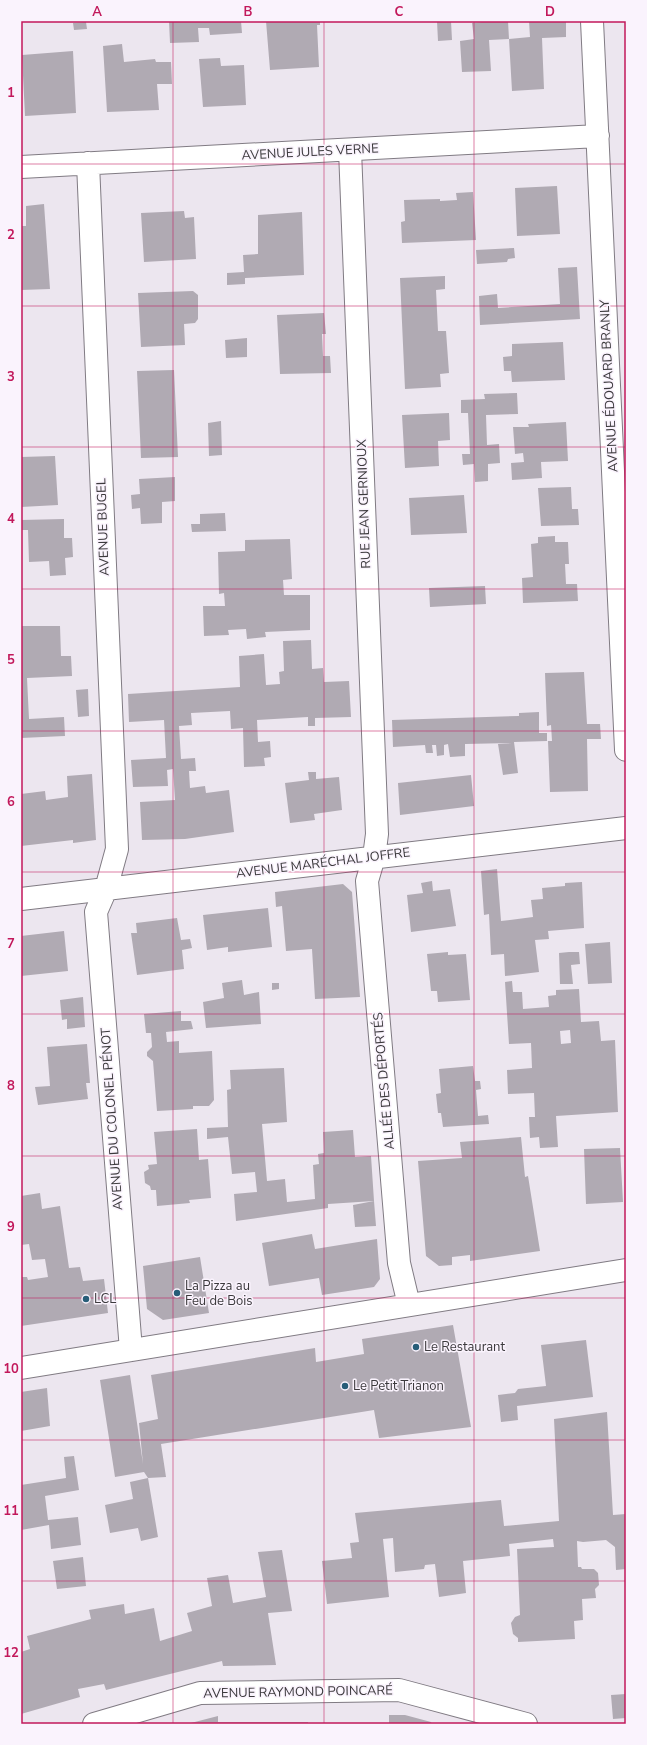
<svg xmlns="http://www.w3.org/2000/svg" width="647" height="1745" font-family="'Nunito Sans',sans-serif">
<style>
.building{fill:#b0aab3;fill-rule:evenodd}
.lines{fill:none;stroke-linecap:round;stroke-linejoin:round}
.minor-casing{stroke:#807b83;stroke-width:24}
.minor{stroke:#fff;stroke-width:22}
.grid{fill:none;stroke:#c2185b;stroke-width:1;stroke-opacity:0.55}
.poi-dot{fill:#275d78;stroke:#faf3fd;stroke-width:1.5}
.labels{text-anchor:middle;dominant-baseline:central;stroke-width:3;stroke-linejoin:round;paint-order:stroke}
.street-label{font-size:13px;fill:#3c3a3d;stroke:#faf3fd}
.poi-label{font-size:13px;fill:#3c3a3d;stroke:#faf3fd;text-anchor:start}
.neatline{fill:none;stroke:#c2185b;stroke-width:1.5}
.grid-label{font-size:13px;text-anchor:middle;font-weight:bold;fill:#c2185b}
</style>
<rect width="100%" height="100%" fill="#ece6ef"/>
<!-- building -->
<path class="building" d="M169,21H241L242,33L210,35L209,28H198L199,42L170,43Z
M266,21H320V25H317L319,67L270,70Z
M437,21H451L452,40L438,41Z
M492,21H508L509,39L489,40L491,71L462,72L460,41L474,39L472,23Z
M529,21H566V37L542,38L544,89L512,91L509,39L530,37Z
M86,22L87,29L74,30L73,23Z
M122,44L124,62L155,59L156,62H171L172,84H157L159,110L107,112L103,46Z
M73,51L76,113L25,116L22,55Z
M220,58L221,66L244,65L246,105L203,107L199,59Z
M557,186L560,234L517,236L515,188Z
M473,192L476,240L402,243L401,222L405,221L404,200L440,199V201L457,200L456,193Z
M44,204L50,289L21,290V226H26V206Z
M184,211L185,218L194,217L196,259L144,262L141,213Z
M302,212L304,275L245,278V284L227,285V273L244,272L243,255L258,254V215Z
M514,248L515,258L508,259L507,262L477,264L476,250Z
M577,267L580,319L480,325L479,296L497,294L498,308L560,304L558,268Z
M445,276V289L436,290L438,331H446L449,373L440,374L441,387L405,389L400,278Z
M193,291L198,295V319L195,323L184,324L185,345L141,347L138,293Z
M324,313L326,334H322L323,356H330L331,373L280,374L277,315Z
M247,338V357L226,358L225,340Z
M563,342L565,380L512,382L511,371H504L503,357L512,356V344Z
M174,370L178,457L141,458L137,371Z
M517,393L518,414L486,415L487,445L499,444L500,463L488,464V481L475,482L474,464L463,465L462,454H470L468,413H461V400L485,399L484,394Z
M449,413L450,440L438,441L439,466L405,468L402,415Z
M221,421L222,455L209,456L208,423Z
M566,422L568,461L541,462L542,478L512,480L511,463L524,462L523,453L515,454L513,427H529L528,424Z
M55,456L58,505L21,507V457Z
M175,477V501L162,502V523L141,524L140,508L132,509L131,495L140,494L139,479Z
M571,487L572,509H578L579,525L541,526L538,488Z
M464,495L467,533L411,535L409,498Z
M225,513L226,531L192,532L191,524H200V514Z
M64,519V538H72L73,557L65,558L66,575L50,576L49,561L29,562L28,530H21V520Z
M555,536V542H568L569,564H565L566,584H577L578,601L523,603L522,578L533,577L531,544L538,543V537Z
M290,539L292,579L283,580L284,595H310V630L265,632L266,637L247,639L246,629L228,630L229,635L204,636L203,606H225L224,593L219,594L218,552L245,551V540Z
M485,586L486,604L430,607L429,588Z
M21,626H60L61,656H71L72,676L27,678L29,719L64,717L65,736L21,738Z
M311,640L312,669L323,668L324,682L349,681L351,717L315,718V726H308V717L257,720L258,742L270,741L271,757L264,758L265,766L244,767L243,728L231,729L230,711L191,713L192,725L179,726L181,759L195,758L196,771H189L190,788L205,786L206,793L229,790L234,832L185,839L142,840L140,802L175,800L173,769L167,770L168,786L133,787L131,760L166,758L164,720L129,722L128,694L240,687L239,656L264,654L266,685L280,684L279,672L284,671L283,641Z
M584,672L587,724H600L601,739H587L588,791L550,792L548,741H552L551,725L547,726L545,673Z
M88,689L89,716L78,717L76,690Z
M539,712V733H547V741L514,742L518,773L503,775L498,744L512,743L465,744V756L450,757L448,744L444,745V755L437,756L436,745H432L433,753H426L425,745L393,747L392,720L519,716V713Z
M308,772H316V779L339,777L342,810L314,814L315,820L290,823L285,783L309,780Z
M92,774L96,840L73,843V840L21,846V794L45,791L46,800L68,797L67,776Z
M471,775L474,806L400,815L398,783Z
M497,869L501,921L533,917L531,900L543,899L542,888L565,886V883L582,882L584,928L548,931L549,939L535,940L539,972L505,976L504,954L491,955L489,914L484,915L481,871Z
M432,881L433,891L450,889L456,926L411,932L407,895L423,893L421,883Z
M343,884L352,892L360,997L315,999L312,949L286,951L282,906L276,907L275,892Z
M268,908L272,947L228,952V947L207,950L203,915Z
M177,918L181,940L190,939L192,948L182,950L184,969L137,975L131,933H137L136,923Z
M64,931L68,971L21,976V936Z
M610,942L612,983L588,984L585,944Z
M448,952V955L466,954L470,1000L438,1002L437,991H431L427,954Z
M569,952H579L580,964L571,965L573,984H560L559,953Z
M242,980L244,995L259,992L261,1024L206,1028L203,1002L224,998L222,983Z
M512,981L513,992H522L523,1009L549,1007L548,996L556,995V990L579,989L581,1022L599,1021L601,1041L615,1040L618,1112L556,1116L558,1147L540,1148L539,1137L530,1138L529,1117H535L534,1093L508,1094L507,1070L532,1068L531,1043L509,1044L505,982ZM570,1030L571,1043L561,1044L560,1031Z
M272,983H279V989L272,990Z
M83,997L85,1027L67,1029V1019L62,1020L60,1000Z
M181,1011V1021H191L193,1029L166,1032L167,1042L179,1041V1053L212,1051L214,1100L209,1106H193V1109L157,1111L153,1061L147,1056V1052L152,1047L151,1033H146L144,1014Z
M87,1044L90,1083H86L88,1099L38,1105L35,1087L50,1086L47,1047Z
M473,1066L475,1081H480L481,1089L476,1090L478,1116L488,1115L489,1124L443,1127L441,1113H438L436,1094L441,1093L439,1069Z
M284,1068L287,1122L262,1124L267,1181L285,1179L287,1202L315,1199L313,1165L319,1164L318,1154L324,1153L323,1132L353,1130L355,1157L371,1156L374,1201L328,1204V1208L236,1221L234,1194L257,1192L255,1172L232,1174L228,1137L207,1139V1128L228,1127L227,1090L231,1089L230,1070Z
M197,1129L199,1160L208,1159L211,1198L189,1200L190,1203L157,1206L156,1190H151L150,1186L145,1183L144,1172L149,1169L148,1165L157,1164L154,1132Z
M521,1137L525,1177L528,1176L540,1251L470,1261V1255L452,1257V1265L439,1266L426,1256L418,1161L462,1158L460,1142Z
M620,1148L623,1202L586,1204L584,1149Z
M40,1193L42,1209L60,1206L69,1268L80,1267L83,1281L104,1279L108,1313L21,1326V1277H27L28,1280L48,1277L45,1259L32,1260L29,1244L21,1245V1196Z
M374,1201L376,1226L355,1227L353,1205Z
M312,1234L315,1249L377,1239L380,1279L374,1287L322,1295L319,1278L269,1286L262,1243Z
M200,1257L209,1313L163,1320L147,1309L143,1266Z
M453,1325L471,1427L379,1438L374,1410L161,1444L166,1477L148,1478L144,1472L115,1477L100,1380L130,1375L143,1464L139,1423L158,1419L151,1375L315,1348L316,1362L364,1354L362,1339Z
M586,1340L593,1397L517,1406L518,1420L501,1422L498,1395L515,1393L518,1389L546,1386L541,1345Z
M47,1388L50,1426L21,1431V1392Z
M607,1412L613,1515L626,1514V1569L616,1570L615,1547L606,1540L583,1542L577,1541L578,1567H581L582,1569H594L598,1573L599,1585L595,1589L596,1598L582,1599L583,1620L574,1621L575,1639L518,1642V1638L513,1634L511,1623L515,1617L520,1615L517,1549L554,1547L553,1539L509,1544L510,1556L463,1561L466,1593L439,1597L435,1564L425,1565L424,1569L395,1572L393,1538L383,1539L389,1597L327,1604L322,1561L352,1558L350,1543L359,1542L355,1513L501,1500L504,1526L559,1521L554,1419Z
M74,1456L79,1490L45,1496L48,1520L78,1517L81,1545L51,1549L49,1525L21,1530V1485L66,1478L64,1457Z
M148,1478L158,1537L141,1541L138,1528L110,1533L105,1505L133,1499L130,1482Z
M282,1550L292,1611L268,1613L276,1665L223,1666L222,1661L106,1690L104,1684L78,1689L80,1697L21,1714V1652L30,1649L27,1636L91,1619L89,1610L124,1604L125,1614L154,1608L160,1641L192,1631L187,1613L212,1606L207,1578L228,1575L233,1603L266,1597L258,1552Z
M83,1557L86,1586L57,1589L53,1561Z
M626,1694V1718L613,1719L611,1695Z
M389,1715H405L431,1722L432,1724H389Z
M218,1716V1722H308V1724H187Z"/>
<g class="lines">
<!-- minor casing -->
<g class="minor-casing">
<path id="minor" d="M592,21L626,750
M350,150L377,834L374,857L367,881L399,1263L409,1305
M88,163L117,849L106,889L96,912L131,1350
M21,167L598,136
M21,899L626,828
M21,1368L626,1270
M94,1724L200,1693L399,1690L526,1724"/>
</g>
<!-- minor -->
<use href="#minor" class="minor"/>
</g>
<!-- grid -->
<path class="grid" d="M173,21V1724M324,21V1724M474,21V1724M21,164H626M21,306H626M21,447H626M21,589H626M21,731H626M21,872H626M21,1014H626M21,1156H626M21,1298H626M21,1440H626M21,1581H626"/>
<!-- markers -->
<g class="poi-dot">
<circle cx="177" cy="1293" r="4"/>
<circle cx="86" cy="1299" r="4"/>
<circle cx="416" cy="1347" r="4"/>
<circle cx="345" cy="1386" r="4"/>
</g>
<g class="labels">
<!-- street labels -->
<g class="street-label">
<text transform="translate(310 152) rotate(-3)">AVENUE JULES VERNE</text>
<text transform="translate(609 386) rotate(-93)">AVENUE ÉDOUARD BRANLY</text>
<text transform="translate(364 504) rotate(-92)">RUE JEAN GERNIOUX</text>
<text transform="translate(103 527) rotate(-92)">AVENUE BUGEL</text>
<text transform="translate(323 863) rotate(-7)">AVENUE MARÉCHAL JOFFRE</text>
<text transform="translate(384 1081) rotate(-95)">ALLÉE DES DÉPORTÉS</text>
<text transform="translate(112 1119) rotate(-94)">AVENUE DU COLONEL PÉNOT</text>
<text transform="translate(298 1692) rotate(-1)">AVENUE RAYMOND POINCARÉ</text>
</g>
<!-- poi labels -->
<g class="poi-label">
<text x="185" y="1286">La Pizza au<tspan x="185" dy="15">Feu de Bois</tspan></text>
<text x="94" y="1299">LCL</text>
<text x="424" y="1347">Le Restaurant</text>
<text x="353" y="1386">Le Petit Trianon</text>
</g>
</g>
<!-- border -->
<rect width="647" height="1745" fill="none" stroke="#faf3fd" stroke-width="44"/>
<rect x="22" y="22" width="603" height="1701" class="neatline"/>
<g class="grid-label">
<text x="97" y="16">A</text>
<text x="248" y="16">B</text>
<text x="399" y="16">C</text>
<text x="550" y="16">D</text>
<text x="11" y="97">1</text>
<text x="11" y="239">2</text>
<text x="11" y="381">3</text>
<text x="11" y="523">4</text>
<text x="11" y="664">5</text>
<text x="11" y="806">6</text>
<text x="11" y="948">7</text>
<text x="11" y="1090">8</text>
<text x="11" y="1231">9</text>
<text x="11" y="1373">10</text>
<text x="11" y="1515">11</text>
<text x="11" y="1657">12</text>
</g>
</svg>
